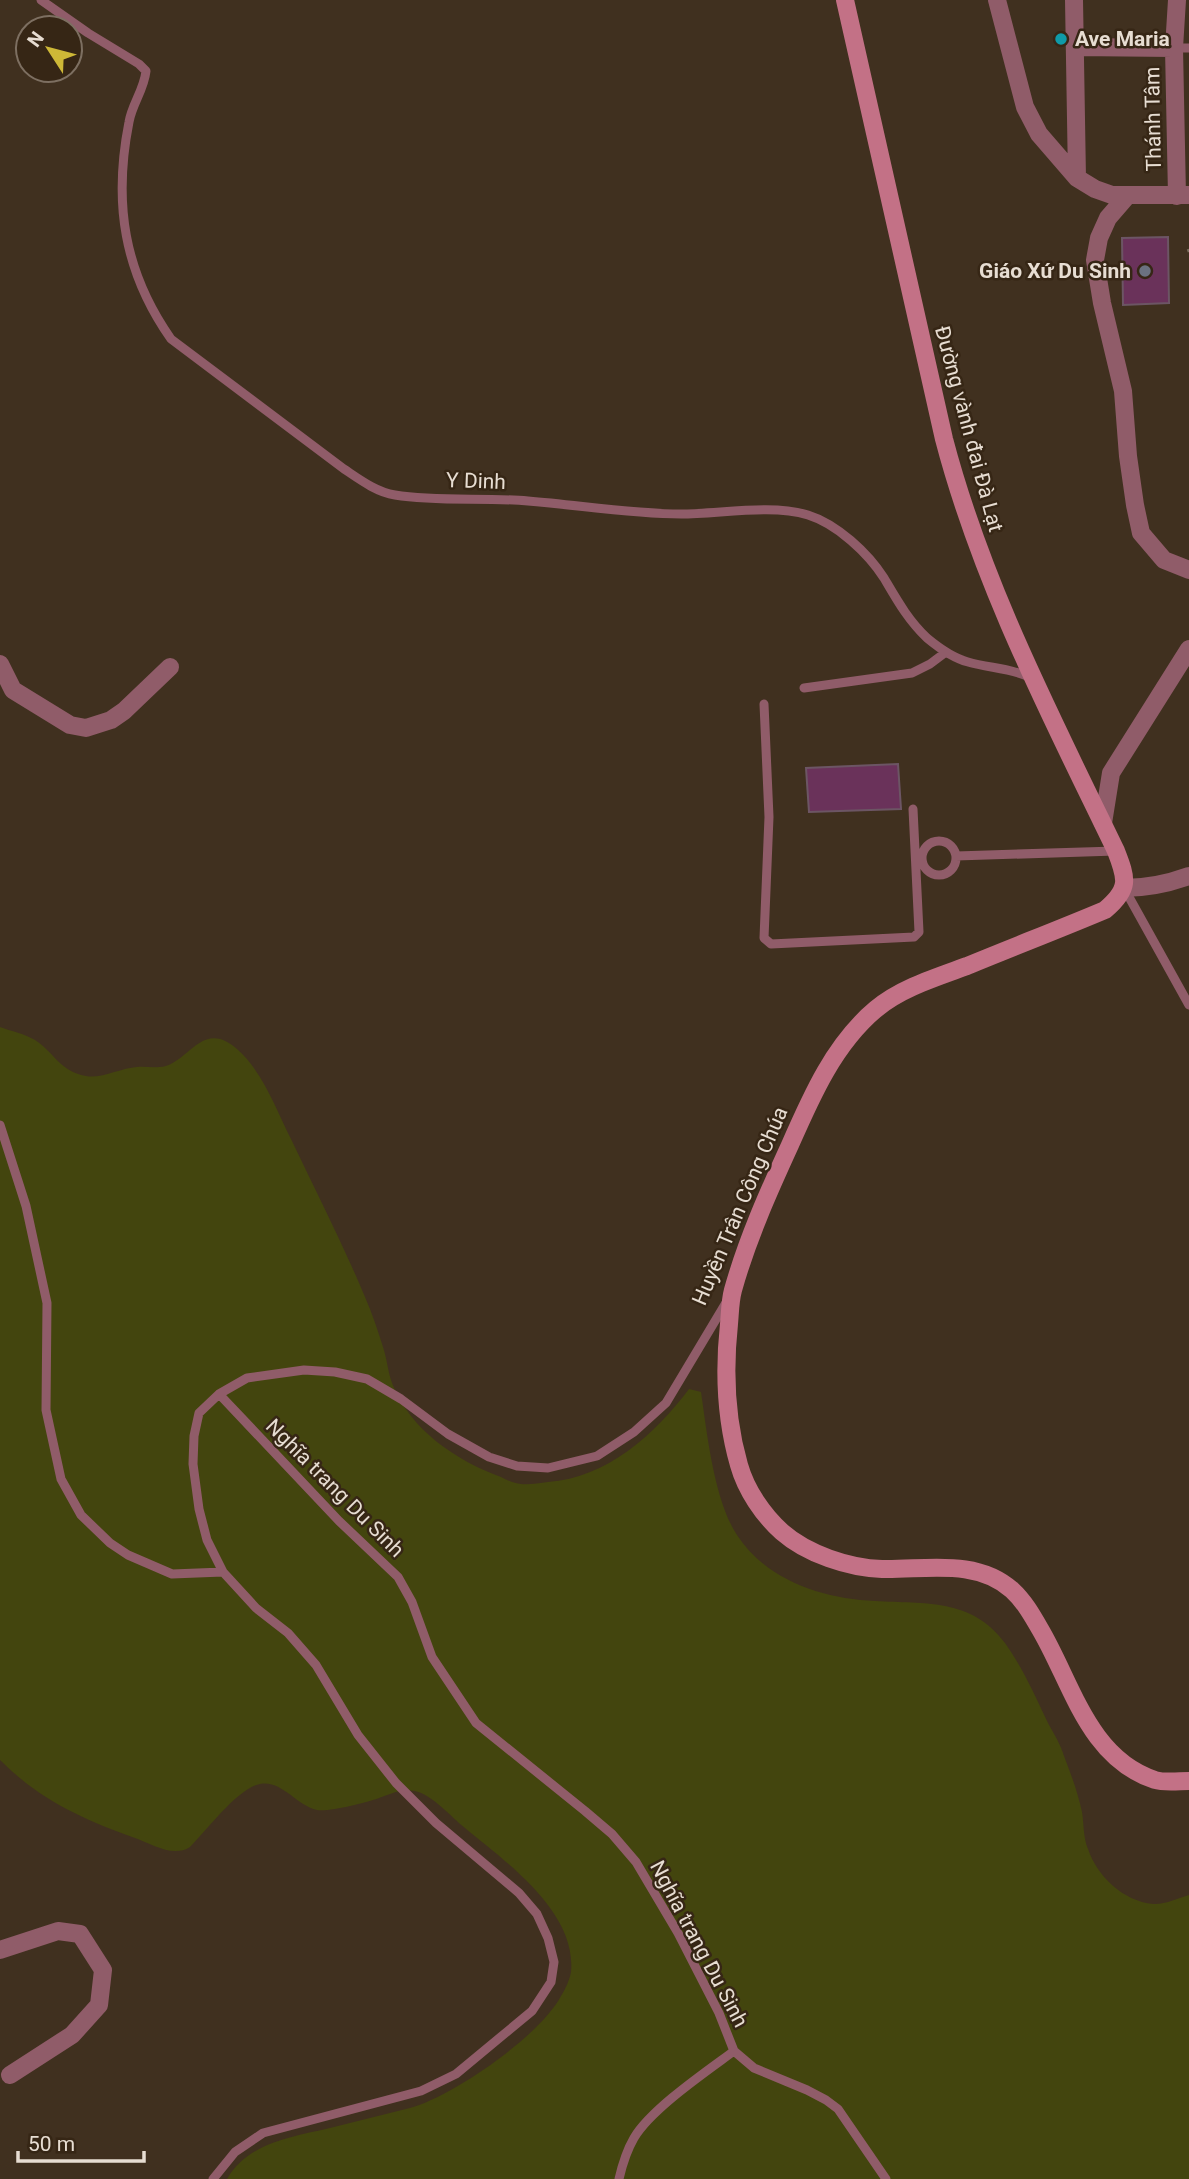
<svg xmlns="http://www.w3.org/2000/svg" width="1189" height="2179" font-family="Roboto,sans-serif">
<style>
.green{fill:#43450e}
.building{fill:#6a325a;stroke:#6c5564;stroke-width:2}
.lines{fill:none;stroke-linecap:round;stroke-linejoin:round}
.path{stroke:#7b6e5f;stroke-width:2.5;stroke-dasharray:3.5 5;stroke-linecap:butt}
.lane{stroke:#905c69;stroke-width:9}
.street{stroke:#905c69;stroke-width:18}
.secondary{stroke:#c37186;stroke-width:18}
.culture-dot{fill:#0f9aa8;stroke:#362615;stroke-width:2.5}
.worship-dot{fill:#6b7280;stroke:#362615;stroke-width:2.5}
.labels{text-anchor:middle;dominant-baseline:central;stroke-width:5;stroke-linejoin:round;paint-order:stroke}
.poi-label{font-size:21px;font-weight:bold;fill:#e7ddd2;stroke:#362615;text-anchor:start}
.street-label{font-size:21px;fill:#e7ddd2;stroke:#362615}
</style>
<rect width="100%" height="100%" fill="#40301f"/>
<!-- green -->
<path class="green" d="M0,1027C11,1031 25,1034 35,1040C55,1053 59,1071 86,1076C101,1079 121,1068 137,1067C144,1066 152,1068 159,1067C188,1066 201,1017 237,1049C263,1072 276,1109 291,1139C316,1192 343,1244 365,1297C372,1313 378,1331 383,1347C387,1359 388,1372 392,1383C410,1430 457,1461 501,1477C507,1480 515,1484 521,1484C529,1485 539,1483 548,1482C607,1478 655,1434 689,1389L701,1392C707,1433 714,1500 737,1535C767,1581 824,1599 875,1601C925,1604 972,1598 1005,1643C1023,1668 1035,1696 1048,1723C1054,1734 1061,1745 1064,1756C1071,1774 1078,1793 1082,1812C1084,1824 1083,1837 1088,1849C1097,1876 1123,1901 1153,1904C1164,1905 1179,1898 1189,1895V2179H227C249,2140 300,2136 338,2126C362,2120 386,2114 410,2108C453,2096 540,2036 561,1996C565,1990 570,1979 571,1972C577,1912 506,1862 465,1828C451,1817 433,1795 415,1791C402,1788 390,1794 379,1798C366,1803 329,1812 317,1810C297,1806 282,1780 260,1784C239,1787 206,1831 190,1847C173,1858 152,1844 135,1838C82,1819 40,1800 0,1760Z"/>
<!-- building -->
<path class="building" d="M1168,237L1169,303L1123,305L1122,238Z
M898,764L901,809L809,812L806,768Z"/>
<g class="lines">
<!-- path -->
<path class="path" d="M1188,249L1189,252"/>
<!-- lane -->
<path class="lane" d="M41,0L88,33L139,64L146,71C144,90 132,104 129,122C113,203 124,272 171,339L344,469C359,479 376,492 395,495C438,502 484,497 528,501C579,505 630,514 681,514C720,514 771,504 808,515C837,524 868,553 884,578C897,600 908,620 927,638C939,648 953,658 968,662C988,668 1011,668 1029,677
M1174,48H1189
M804,688L912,673L930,664L946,652
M764,704L769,817L764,938L771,944L914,937L919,932L913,809
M922 858a17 17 0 1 1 34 0a17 17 0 1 1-34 0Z
M956,856L1116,851
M1124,888L1189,1005
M0,1125L26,1206L47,1303L46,1410L61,1479L81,1515L110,1543L128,1555L172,1574L223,1572
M219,1394L339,1521L398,1577L412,1602L432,1657L476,1723L585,1811L612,1834L636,1862L678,1933L719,2013L734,2051L754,2068L807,2090L826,2100L838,2109L886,2179
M213,2179L235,2152L263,2133L421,2091L456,2074L532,2011L551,1982L554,1962L548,1938L537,1914L519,1893L436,1823L396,1783L358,1735L316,1665L288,1633L256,1608L223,1572L207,1540L199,1509L193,1464L194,1436L199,1413L219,1394L247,1378L304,1370L335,1372L367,1379L401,1399L448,1434L489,1457L517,1466L548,1468L597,1456L634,1432L666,1403L727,1301
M619,2179C622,2166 627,2150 634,2138C651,2109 707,2071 734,2051"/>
<!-- street -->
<path class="street" d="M997,0L1025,107L1039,134L1077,178L1095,189L1112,195H1189
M1074,0L1077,178
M1076,47L1174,48
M1127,196L1108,218L1099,238L1095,260L1102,303L1123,391L1128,456L1135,505L1141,533L1164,560L1189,570
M1177,196L1174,48L1177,0
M0,664L13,690L70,725L86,728L111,720L124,711L170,667
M1103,823L1111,773L1189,649
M1124,888C1147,888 1167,884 1189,876
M0,1950L58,1931L80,1934L103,1970L99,2005L72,2035L10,2075"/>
<!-- secondary -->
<path class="secondary" d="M845,0L944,439C982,584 1051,716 1116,851C1127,879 1130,889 1105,910C1060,929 1013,947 967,966C937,977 901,988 876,1009C834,1044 811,1097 790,1145C768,1193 747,1240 733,1290C730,1301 730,1313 729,1324C724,1370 726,1420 739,1465C746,1490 763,1515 782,1532C807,1554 849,1568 882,1569C926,1570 976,1558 1012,1590C1024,1601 1032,1615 1040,1629C1072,1683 1088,1758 1155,1780C1165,1783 1179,1781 1189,1781"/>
</g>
<!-- markers -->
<circle class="culture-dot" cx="1061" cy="39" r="7"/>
<circle class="worship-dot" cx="1145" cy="271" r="7"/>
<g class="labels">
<!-- poi labels -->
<g class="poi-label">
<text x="1075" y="39">Ave Maria</text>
<text x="1131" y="271" text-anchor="end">Giáo Xứ Du Sinh</text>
</g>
<!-- street labels -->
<g class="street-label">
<text transform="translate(1153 119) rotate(-91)">Thánh Tâm</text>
<text transform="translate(969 429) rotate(75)">Đường vành đai Đà Lạt</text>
<text transform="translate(476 481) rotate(2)">Y Dinh</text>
<text transform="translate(740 1206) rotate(-67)">Huyền Trân Công Chúa</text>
<text transform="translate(335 1488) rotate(45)">Nghĩa trang Du Sinh</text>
<text transform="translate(699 1944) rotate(62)">Nghĩa trang Du Sinh</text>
</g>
</g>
<!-- north arrow -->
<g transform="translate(49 49) rotate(306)"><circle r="33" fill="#362615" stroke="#7d6f61" stroke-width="2"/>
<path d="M0-5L12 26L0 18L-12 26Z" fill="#ceb837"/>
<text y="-10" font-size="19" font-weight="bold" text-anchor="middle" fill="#e7ddd2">N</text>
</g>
<!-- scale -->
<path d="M18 2151v10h126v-10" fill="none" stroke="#e7ddd2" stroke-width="3.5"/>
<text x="28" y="2151" font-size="21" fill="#e7ddd2" stroke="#362615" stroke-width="5" paint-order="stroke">50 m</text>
</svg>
